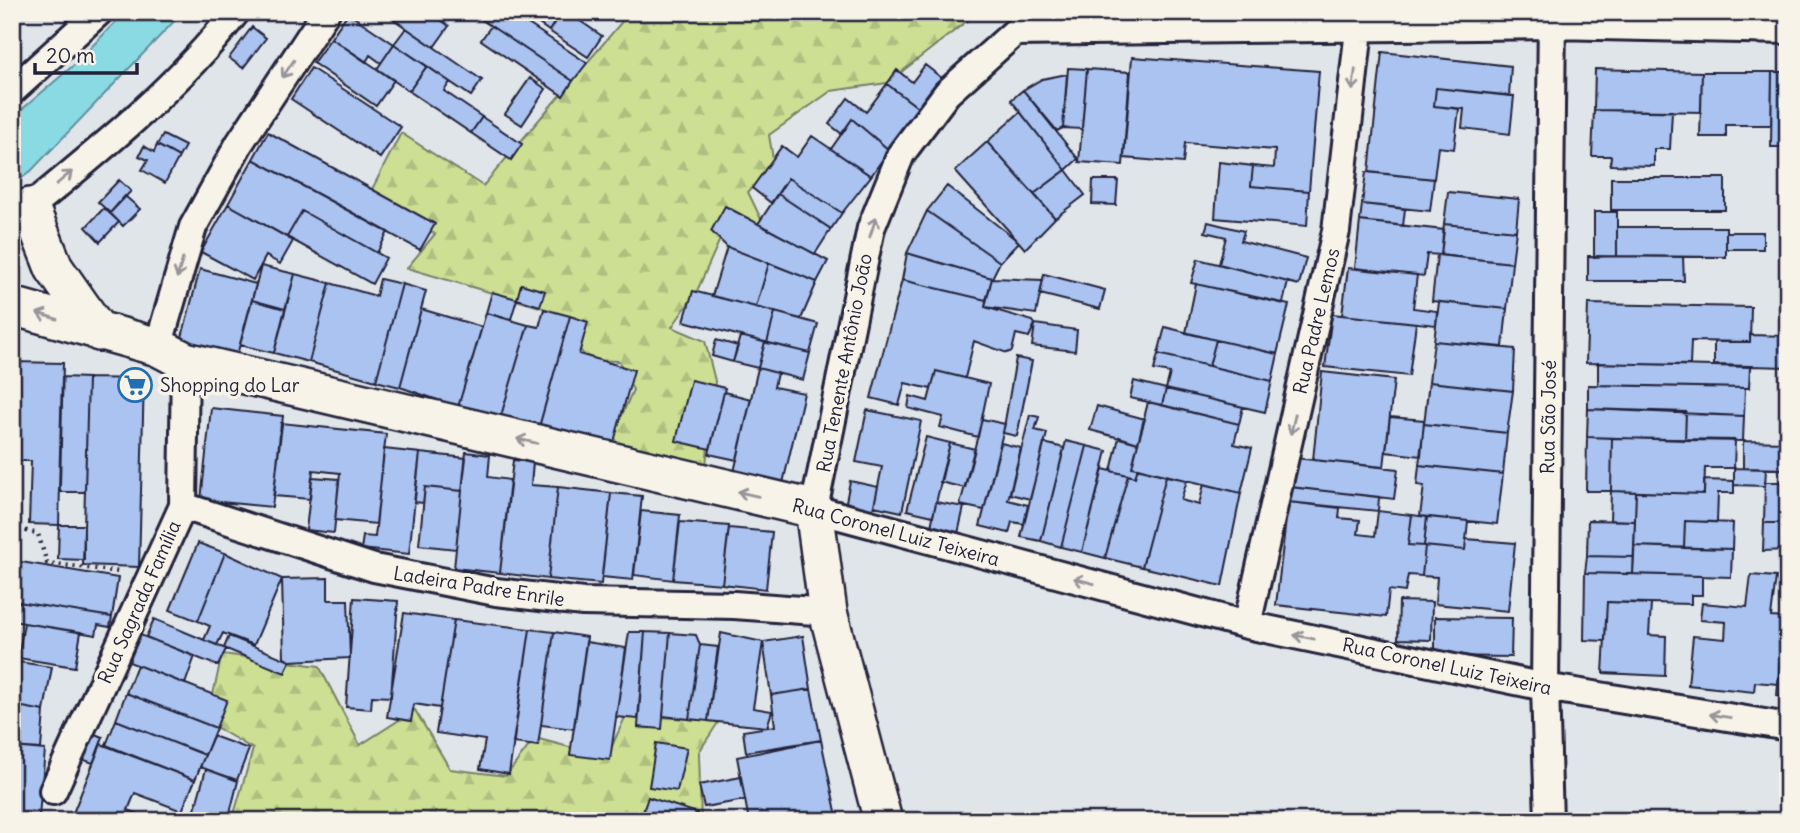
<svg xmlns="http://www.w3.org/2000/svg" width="1800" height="833" font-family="Delius,sans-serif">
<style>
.forest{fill:url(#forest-firs);stroke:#778067;stroke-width:2}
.water{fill:#89dae2;stroke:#60909f;stroke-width:2}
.building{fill:#aac3f0;stroke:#22223b;stroke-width:2}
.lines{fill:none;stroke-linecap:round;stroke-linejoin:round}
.minor-casing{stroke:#22223b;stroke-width:32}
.secondary-casing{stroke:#22223b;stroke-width:42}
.path{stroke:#22223b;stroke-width:4.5;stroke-dasharray:2 5;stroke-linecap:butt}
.minor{stroke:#f7f3e8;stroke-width:26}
.secondary{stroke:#f7f3e8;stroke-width:37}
.oneway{stroke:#97959a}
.labels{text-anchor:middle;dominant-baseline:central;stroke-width:7;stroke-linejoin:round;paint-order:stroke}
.street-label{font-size:19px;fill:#22223b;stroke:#f7f3e8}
.poi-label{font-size:19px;fill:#22223b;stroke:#f7f3e8;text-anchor:start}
</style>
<defs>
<pattern id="forest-firs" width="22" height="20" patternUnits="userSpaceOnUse" patternTransform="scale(1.75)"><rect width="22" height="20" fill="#ccdf93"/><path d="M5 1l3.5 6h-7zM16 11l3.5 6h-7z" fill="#afbf80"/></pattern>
</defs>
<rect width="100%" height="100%" fill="#e0e5ea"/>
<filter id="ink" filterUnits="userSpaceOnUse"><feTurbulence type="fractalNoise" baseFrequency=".0143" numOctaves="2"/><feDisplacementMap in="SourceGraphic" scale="14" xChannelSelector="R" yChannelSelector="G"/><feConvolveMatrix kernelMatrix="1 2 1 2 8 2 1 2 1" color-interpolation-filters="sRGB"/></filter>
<g filter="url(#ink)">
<!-- forest -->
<path class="forest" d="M630,12H968L972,17L887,83L831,91L769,135L774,165L748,192L771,240L721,237L697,291L672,327L705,341L715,381L706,465L610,442L633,390L619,361L588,360L550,310L407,268L435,234L369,195L401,133L483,186Z
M222,654L319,666L360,745L415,710L450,769L506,776L535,738L607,757L626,715L719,721L699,752L701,821H232L253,749L207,722Z"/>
<!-- water -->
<path class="water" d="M125,12H183L32,170L12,186V118L75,64Z"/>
<!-- building -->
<path class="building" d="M383,12H430L449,26L434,47Z
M470,12H510L587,63L573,81Z
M522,12H561L549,31Z
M561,12H567L602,36L588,57L549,31Z
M348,13L394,44L381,63L370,55L366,62L331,38Z
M491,26L573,81L563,96L481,40Z
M252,27L266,38L243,68L229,58Z
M406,28L482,80L471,96L394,44Z
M331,38L394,80L376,106L313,63Z
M394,44L427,66L409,91L377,69Z
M1382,52L1511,66L1509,96L1436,88L1434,106L1459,109L1454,149L1438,147L1434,179L1369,172Z
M1132,57L1319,71L1309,191L1251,186L1253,166L1274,168L1275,150L1185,143L1183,163L1124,158Z
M925,65L943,79L920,109L887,84L897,70L912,82Z
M427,66L450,82L444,91L482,117L471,133L409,91Z
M311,68L401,127L380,158L291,99Z
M1068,68L1087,69L1082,129L1063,128Z
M1087,69L1130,72L1123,165L1079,162Z
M1595,69L1702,72L1701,112L1594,110Z
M1702,72H1772L1771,125H1726V137H1700Z
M1772,72H1788L1785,147H1771Z
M1067,74L1063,128L1057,131L1023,90L1042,79Z
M530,78L546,89L522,125L505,114Z
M887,84L920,109L889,150L852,119L842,134L829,124L848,98L866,112Z
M1436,88L1514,96L1510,134L1462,128L1464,109L1434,106Z
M1023,90L1078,159L1066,170L1011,100Z
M1594,110L1672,111L1670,149H1654V166L1610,165L1611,156H1592Z
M1020,112L1066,170L1034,194L987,142Z
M482,117L522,144L511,160L471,133Z
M852,119L889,150L871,176L831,149Z
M268,132L435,224L420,250L253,159Z
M163,135L185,146L179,157L157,145Z
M812,136L871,176L842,213L788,178L771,203L752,188L782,146L797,157Z
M987,142L1055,218L1025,249L955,171Z
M157,145L179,157L165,183L142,170L148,160L139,156L144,146L154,152Z
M1785,147H1788V203H1784Z
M253,159L388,232L377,253L302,211L287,237L228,204Z
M1219,162L1253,166L1251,186L1309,191L1307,226L1215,218Z
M1066,170L1085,195L1055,218L1034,194Z
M1366,172L1434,179L1430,211L1362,204Z
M788,178L842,213L831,229L778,194Z
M1611,178H1725V210H1611Z
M119,180L131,191L110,213L98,202Z
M1093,180H1118L1116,205L1092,204Z
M947,186L1019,242L1000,262L927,211Z
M1448,192L1519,199L1516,231L1444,224Z
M778,194L831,229L815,254L758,224Z
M125,196L140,209L123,226L110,213Z
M228,204L293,241L280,264L266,256L253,280L201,252Z
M1362,204L1405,209L1403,226L1360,221Z
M725,206L828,261L817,282L727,247L711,231Z
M104,208L119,222L100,242L86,227Z
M302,211L386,258L372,284L287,237Z
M927,211L1000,262L992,278L907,253Z
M1594,212H1617V256L1594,257Z
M1360,221L1444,230L1441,255L1427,254L1424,276L1355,268Z
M1208,222L1244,231L1241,241L1306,258L1299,285L1219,264L1226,237L1205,232Z
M1444,224L1516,231L1512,263L1441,255Z
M1617,227H1726V257L1617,256Z
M1726,232H1763V249H1726Z
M727,247L769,263L756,307L712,296Z
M907,253L992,278L986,300L902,280Z
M1437,255L1512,263L1507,309L1432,301Z
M1588,256L1683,257L1684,281H1588Z
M1198,259L1288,282L1283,303L1191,283Z
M769,263L817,282L801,319L756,307Z
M261,266L295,274L285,309L252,300Z
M1348,268L1417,275L1413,308L1437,311L1436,325L1342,315Z
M200,269L256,284L237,355L181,341Z
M295,274L330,283L309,362L274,353Z
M1044,274L1105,290L1100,309L1040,294Z
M992,278L1043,280L1036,314L985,307Z
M380,279L402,284L376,381L309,362L330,283L376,296Z
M902,280L986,300L985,307L1033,321L1035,324L1029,337L1016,334L1012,351L1007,353L974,341L965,378L936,371L931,389L905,383L899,405L871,398Z
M402,284L426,291L400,387L376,381Z
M521,284L545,291L540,306L517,299Z
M1196,284L1289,305L1277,354L1186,333Z
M693,291L775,312L767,343L684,321Z
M492,292L517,299L511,319L486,313Z
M252,300L285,309L274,353L240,345Z
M1439,302L1507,309L1503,347L1434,341Z
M1588,304L1751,307L1750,342L1691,341L1690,365L1586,363Z
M421,309L482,327L458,407L400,387Z
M544,309L570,316L538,431L500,419L528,325L539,327Z
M775,312L818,324L810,353L767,343Z
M486,313L528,325L500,419L458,407Z
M1332,314L1416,323L1409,376L1325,367Z
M570,316L588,322L579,354L634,370L612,449L539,427Z
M1035,324L1077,330L1075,351L1032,346Z
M1165,327L1216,340L1209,366L1158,354Z
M1750,335L1787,336V367L1714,365V342H1750Z
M740,336L765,342L758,368L733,362Z
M716,340L738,346L733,362L712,356Z
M1216,340L1278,354L1272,381L1209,366Z
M1434,341L1515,349L1513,391L1429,382Z
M765,342L810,353L803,380L758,368Z
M1158,354L1272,381L1265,412L1166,389L1170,373L1154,370Z
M1016,358L1032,361L1017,436L1003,433Z
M12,362L63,363L59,525L29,524L31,461H12Z
M1598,363L1750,367L1749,388L1598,385Z
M758,368L777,373L774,387L804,393L780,496L731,485Z
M936,371L989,384L978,437L940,427L943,417L908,408L910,396L928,401Z
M1322,372L1394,380L1384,467L1313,460Z
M62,377L88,378L85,492H59Z
M88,378L144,379L139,567L83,565Z
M691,380L725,388L710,449L676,441Z
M1134,381L1166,389L1162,405L1130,398Z
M1429,382L1513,391L1507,433L1424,424Z
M1588,385L1745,388L1744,416L1588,409Z
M1166,389L1243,407L1239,424L1162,405Z
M724,392L751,399L737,460L709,454Z
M1148,402L1239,424L1234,444L1252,448L1241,493L1132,467Z
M1097,406L1145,419L1138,443L1090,430Z
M211,408L283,416L272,507L201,500Z
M1588,409L1686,412L1685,440L1587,437Z
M867,410L921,421L902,512L874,506L882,467L856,462Z
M1686,414L1744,416L1743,441L1685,440Z
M1030,415L1039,417L1035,430L1047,433L1030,499L1010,494Z
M1390,417L1424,420L1421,456L1386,452Z
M982,419L1005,424L984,510L960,505Z
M281,423L386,434L376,524L335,520L340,473L313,470L310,499L274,496Z
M1424,424L1507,433L1503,474L1419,465Z
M926,437L950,443L933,516L907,510Z
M1119,437L1138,443L1132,467L1138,468L1135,477L1111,471Z
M1587,437L1612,438L1611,491H1586Z
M1612,438L1735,440L1734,468H1705L1704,494L1611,491Z
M1066,441L1087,446L1061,547L1041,541Z
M1743,441L1788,442V469L1743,468Z
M950,443L975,449L965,488L940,482Z
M1001,443L1021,448L1008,500L1028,505L1024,524L1012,522L1009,533L980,526Z
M1044,443L1064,448L1041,541L1021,537Z
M1087,446L1107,451L1082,552L1061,547Z
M384,449L420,453L409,554L361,549L363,536L375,537Z
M466,452L490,455L488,477L510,480L500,573L454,568Z
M420,453L466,458L462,491L425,487L423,503L414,502Z
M1295,458L1398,469L1394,499L1291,487Z
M513,460L533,462L531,485L558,487L548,579L500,573Z
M1419,465L1503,474L1497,524L1420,516L1424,486L1417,485Z
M1138,468L1166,476L1142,567L1105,558L1128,475L1135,477Z
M1734,468L1766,469L1765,486L1734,485Z
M1103,469L1128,475L1105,558L1082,552Z
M1166,476L1187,480L1181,500L1199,505L1204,484L1241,493L1222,586L1142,567Z
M312,477L339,479L334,533L306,530Z
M1704,480L1734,481V493H1718L1717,522L1685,521L1684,548L1634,546L1636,492L1704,494Z
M850,481L878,487L871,518L844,512Z
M1765,482H1788V523H1764Z
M425,487L462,491L456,549L419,545Z
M558,487L611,493L601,584L548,579Z
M1289,487L1379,497L1378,511L1288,502Z
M1611,491L1636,492L1635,521L1610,520Z
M611,493L642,496L633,580L602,577Z
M936,502L964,507L957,538L930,532Z
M1288,502L1340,508L1339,518L1360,520L1358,534L1375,536L1378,511L1412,515L1408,545L1425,546L1422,576L1408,575L1405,592L1389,590L1386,617L1276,605Z
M641,511L680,515L673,580L634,575Z
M1412,515L1427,517L1424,546L1408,545Z
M1427,517L1468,521L1465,550L1424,546Z
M1588,520L1635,521L1634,557L1587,556Z
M1685,521L1733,523L1732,549L1684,548Z
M680,522L729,526L722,584L673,580Z
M1764,523H1788V550L1763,551Z
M59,525H84V560L58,559Z
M729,528L772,532L766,589L722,584Z
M1466,539L1515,543L1508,611L1435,604L1437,577L1422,576L1425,546L1465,550Z
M198,543L225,553L198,621L170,610Z
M1634,546L1732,549L1731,577L1633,574Z
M225,553L282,579L254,645L223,633L217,645L204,640L210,626L198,621Z
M1587,556L1634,557L1633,574L1585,573Z
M15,561L118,578L112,617L12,601Z
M1585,573L1702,576V595H1691V604L1607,602L1605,641L1584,640Z
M1751,575L1776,577L1771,617L1788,618V654L1782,653L1778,684L1755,682L1754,692L1688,685L1693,636L1725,639L1726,622L1700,620L1702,603L1747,607Z
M328,578V600H348L350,658L290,661L284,658L282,579Z
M354,598L398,601L391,697L372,696L371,709L346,707Z
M12,601L112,617L110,627L98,625L96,635L12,621Z
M1399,601L1432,602L1431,640L1398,639Z
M1607,602L1651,604L1649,635L1666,636L1665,676L1603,673Z
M404,613L454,620L440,708L414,704L411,721L387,717Z
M1435,617L1512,618L1511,657L1435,656Z
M154,619L226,649L218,666L146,637Z
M454,620L530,629L509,774L480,769L485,740L436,733Z
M24,623L81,632L75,667L18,658Z
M530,629L554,632L538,746L513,743Z
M554,632L587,637L574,729L541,725Z
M629,632H645L638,719L616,717Z
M645,632L670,633L662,729L638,727Z
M670,633L696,635L700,645L689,719L663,716Z
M721,633L763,642L753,708L772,711L767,727L708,721Z
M140,635L195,656L185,684L129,662Z
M229,636L290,661L285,673L224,648Z
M803,636L811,689L771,695L763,642Z
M586,642L626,648L610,760L570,755Z
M700,645L718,647L708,721L689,719Z
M12,661L52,667L44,711L12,705Z
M1780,662L1788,663V697L1777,696Z
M137,665L227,700L216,728L126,693Z
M811,689L821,740L746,752L743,731L775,726L771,695Z
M126,693L216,728L205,755L116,720Z
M12,705L44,711L41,749L12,747Z
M116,720L205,755L195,780L106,745Z
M84,730L103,737L93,763L73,756Z
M213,736L249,749L237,780L200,767Z
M821,740L838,821H749L737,757Z
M656,743L687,748L677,791L649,787Z
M101,744L195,780L182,811L135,793L128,810L149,818L148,821H79L71,818Z
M12,747L45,750L39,816L12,814Z
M206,769L238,781L228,821L192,820Z
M741,777L745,800L704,807L699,785Z
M648,797L697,813L695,821H640Z
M12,814L71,818L79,821H12Z
M152,814L192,820L193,821H151Z"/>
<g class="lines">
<!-- minor casing -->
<g class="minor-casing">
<path id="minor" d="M1015,32L947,93L901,154L871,228L814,509L1247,625L1545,687L1788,727
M1015,32L1552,25L1788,30
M12,91L99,12
M12,222C91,157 173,93 236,12
M158,347L193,227L239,144L326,12
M183,506L374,568L496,592L583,602L734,605L828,612
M1247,625L1336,231L1361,12
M53,791L183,506L185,361
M1549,821L1545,687L1552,12"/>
</g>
<!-- secondary casing -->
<g class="secondary-casing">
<path id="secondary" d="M30,207L54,268L99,332
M12,306L158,347L185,361L814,509L828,612L883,821"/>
</g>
<!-- path -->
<path class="path" d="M12,527L38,534L47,563L120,572"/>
<!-- minor -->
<use href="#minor" class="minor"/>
<!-- secondary -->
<use href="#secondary" class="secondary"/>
</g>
<!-- one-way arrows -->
<defs><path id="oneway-shaft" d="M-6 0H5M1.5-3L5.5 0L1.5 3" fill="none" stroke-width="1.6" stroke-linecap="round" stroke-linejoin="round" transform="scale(1.75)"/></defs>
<g class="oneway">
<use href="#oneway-shaft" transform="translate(288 69) rotate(124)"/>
<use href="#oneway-shaft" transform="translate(1354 80) rotate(97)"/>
<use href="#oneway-shaft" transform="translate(64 178) rotate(-40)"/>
<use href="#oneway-shaft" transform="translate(873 227) rotate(-72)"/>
<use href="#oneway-shaft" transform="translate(180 268) rotate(107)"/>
<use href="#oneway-shaft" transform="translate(47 316) rotate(-163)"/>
<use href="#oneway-shaft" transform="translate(1293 424) rotate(103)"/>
<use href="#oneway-shaft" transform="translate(527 441) rotate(-167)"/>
<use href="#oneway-shaft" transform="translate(748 494) rotate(-167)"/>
<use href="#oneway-shaft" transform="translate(1084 581) rotate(-165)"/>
<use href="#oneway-shaft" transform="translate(1304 637) rotate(-168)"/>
<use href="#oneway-shaft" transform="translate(1720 716) rotate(-171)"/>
</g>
</g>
<!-- icons -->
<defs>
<g id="supermarket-ring" transform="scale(1.75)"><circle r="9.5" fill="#f7f3e8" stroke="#1f6fb2" stroke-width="1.5"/><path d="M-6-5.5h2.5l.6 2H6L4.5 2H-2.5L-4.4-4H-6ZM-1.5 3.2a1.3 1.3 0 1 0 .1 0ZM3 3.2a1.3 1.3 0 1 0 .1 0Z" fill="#1f6fb2"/></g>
</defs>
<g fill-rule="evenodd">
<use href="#supermarket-ring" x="135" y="385"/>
</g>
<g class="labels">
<!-- street labels -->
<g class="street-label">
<text transform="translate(1316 321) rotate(-77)">Rua Padre Lemos</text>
<text transform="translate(844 363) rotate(-79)">Rua Tenente Antônio João</text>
<text transform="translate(1548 417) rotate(-89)">Rua São José</text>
<text transform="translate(896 532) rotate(15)">Rua Coronel Luiz Teixeira</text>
<text transform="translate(479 586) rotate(9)">Ladeira Padre Enrile</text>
<text transform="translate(139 602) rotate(-66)">Rua Sagrada Família</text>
<text transform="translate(1447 666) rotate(12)">Rua Coronel Luiz Teixeira</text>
</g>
<!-- poi labels -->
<g class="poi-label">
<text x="160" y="385">Shopping do Lar</text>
</g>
</g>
<!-- margin -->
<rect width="1800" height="833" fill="none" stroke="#f7f3e8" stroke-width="42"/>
<rect x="21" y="21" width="1758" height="791" fill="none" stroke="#22223b" stroke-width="2.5" filter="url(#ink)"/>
<!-- scale -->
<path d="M35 63v10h102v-10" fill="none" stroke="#22223b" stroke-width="3.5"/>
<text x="46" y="63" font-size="21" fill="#22223b" stroke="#f7f3e8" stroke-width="5" paint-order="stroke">20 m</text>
</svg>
